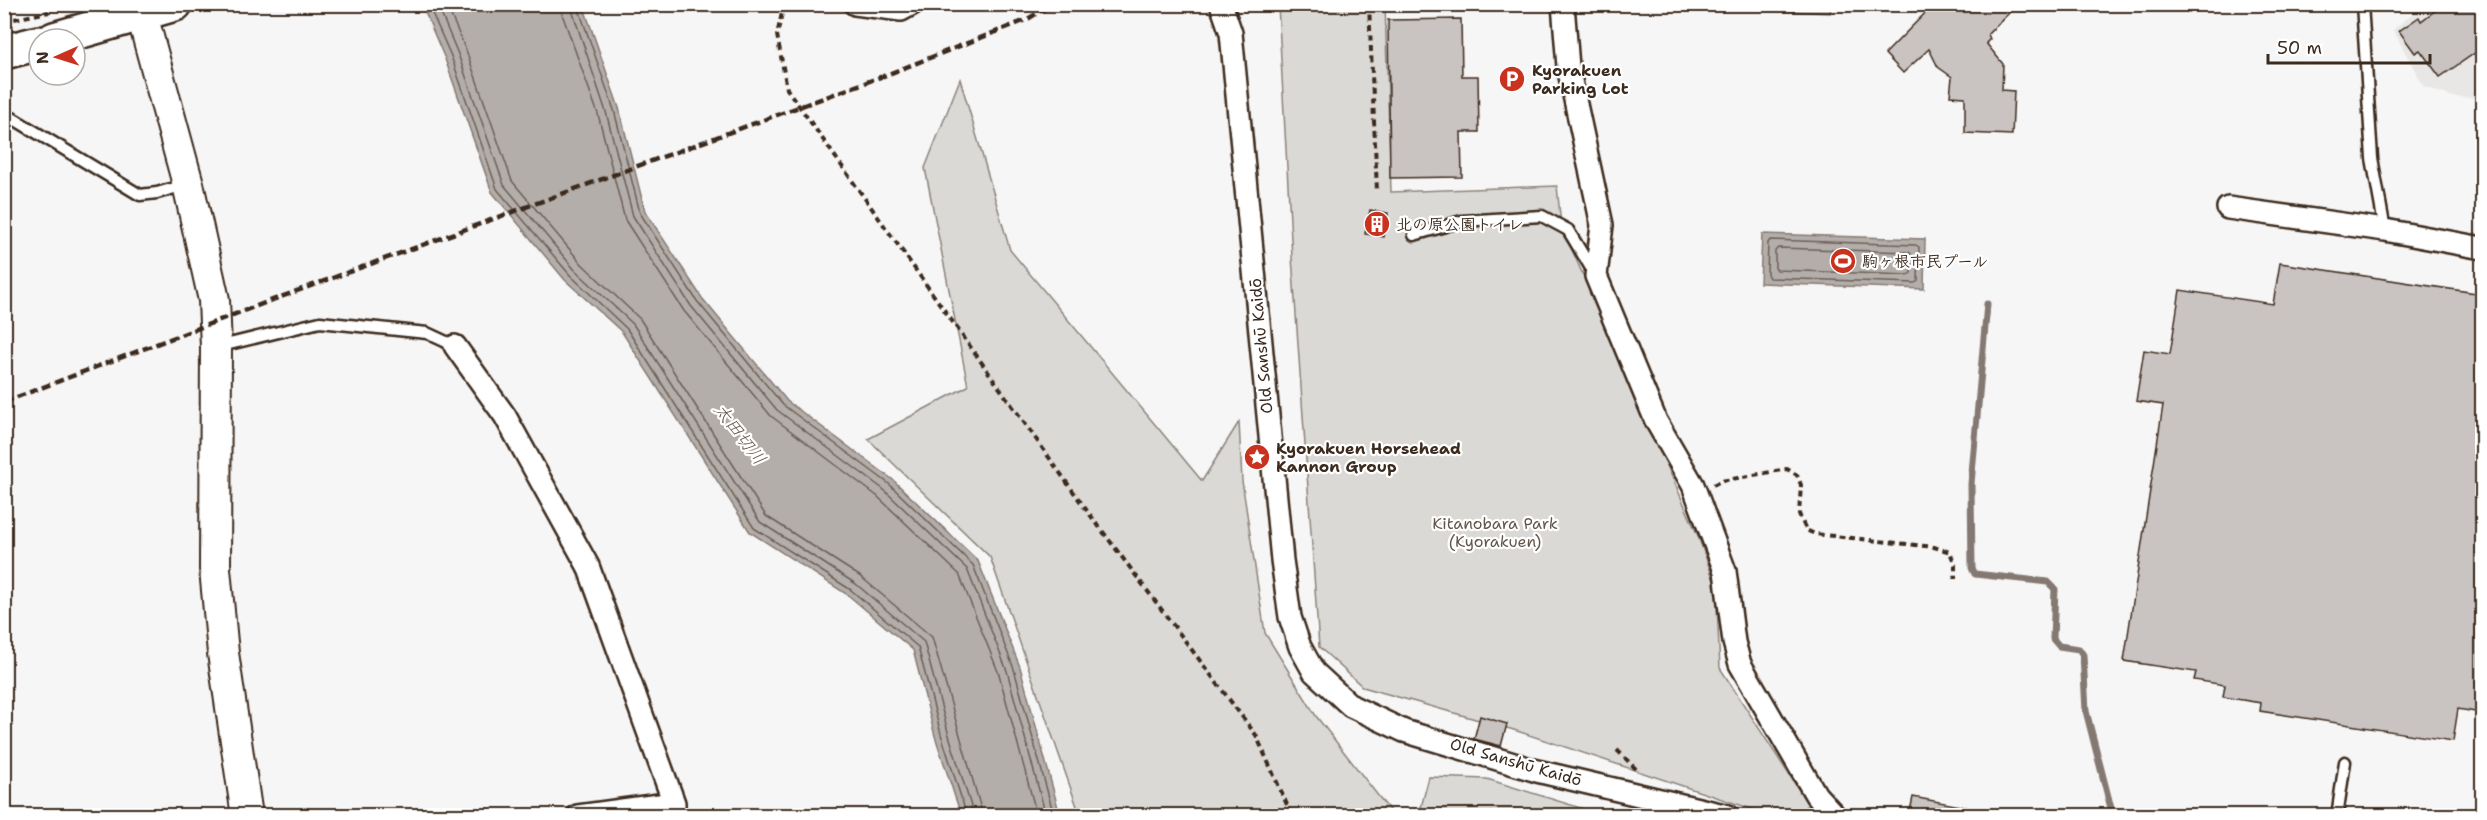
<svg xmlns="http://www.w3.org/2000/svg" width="2487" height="820" font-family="'Shantell Sans','Klee One',sans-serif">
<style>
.built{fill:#e9e7e6}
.green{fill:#dbd9d6;stroke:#8b827a;stroke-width:1.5}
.water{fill:#b4aeaa;stroke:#847972;stroke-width:1.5}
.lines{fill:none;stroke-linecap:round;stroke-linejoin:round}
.shore{stroke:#6b5f56;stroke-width:1.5}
.stream{stroke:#847972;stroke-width:7}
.building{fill:#c9c3c1;stroke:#3b2a1e;stroke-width:1.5}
.lane-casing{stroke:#3b2a1e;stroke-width:15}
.street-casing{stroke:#3b2a1e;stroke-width:26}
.secondary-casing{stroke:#3b2a1e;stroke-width:34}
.highway-casing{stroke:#3b2a1e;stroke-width:38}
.path{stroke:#3b2a1e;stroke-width:4;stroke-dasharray:6 4.5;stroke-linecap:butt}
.lane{stroke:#fff;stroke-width:10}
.street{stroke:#fff;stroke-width:21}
.secondary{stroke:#fff;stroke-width:30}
.highway{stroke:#fff;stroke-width:33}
.rail{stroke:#3b2a1e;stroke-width:4.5;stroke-dasharray:9 4.5;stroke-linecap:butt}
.labels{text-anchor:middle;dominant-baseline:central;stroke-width:4.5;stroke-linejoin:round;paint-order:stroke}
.poi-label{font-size:16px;font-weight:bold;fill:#3b2a1e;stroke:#fff;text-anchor:start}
.street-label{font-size:16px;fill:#3b2a1e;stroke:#fff}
.park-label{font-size:16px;fill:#63564c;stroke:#fff}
.water-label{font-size:18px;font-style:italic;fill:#65584f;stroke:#fff}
</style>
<rect width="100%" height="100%" fill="#f7f6f6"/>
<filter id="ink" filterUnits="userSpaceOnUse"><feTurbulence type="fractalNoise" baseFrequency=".0167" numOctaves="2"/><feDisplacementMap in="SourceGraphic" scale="12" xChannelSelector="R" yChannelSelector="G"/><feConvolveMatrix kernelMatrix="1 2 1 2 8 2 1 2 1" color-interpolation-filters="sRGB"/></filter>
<g filter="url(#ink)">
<!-- built -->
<path class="built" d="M2422,5H2482V98L2453,97L2424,87L2393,30Z"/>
<!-- green -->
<path class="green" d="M1278,5H1466L1465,10L1385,5L1391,192L1557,186L1561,225L1698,536L1716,586L1720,668L1808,804L1797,815H1770L1514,730L1363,687L1319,647L1292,257Z
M1676,5V4L1831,5L1830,13L1677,6Z
M960,79L1010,250L1202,481L1239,422L1242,481L1265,633L1316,716L1393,815H1080L990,557L868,439L968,386L925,168Z
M1429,777L1487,779L1603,815H1419Z"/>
<!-- water -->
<path class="water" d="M422,5H583L619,108L645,211L702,298L787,401L892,479L978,561L1020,667L1060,815H961L935,736L913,650L848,595L750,532L622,332L565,280L492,192L445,59Z
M1762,234L1925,239L1924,289L1760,283Z"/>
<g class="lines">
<!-- shore -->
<path class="shore" d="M428,4L451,56L497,189L570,275L627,329L754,528L851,590L918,647L941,734L967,816
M437,4L458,54L504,185L575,270L633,324L760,522L856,584L924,642L948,732L974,816
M446,4L466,50L512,181L582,264L640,319L766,516L861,577L932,637L983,816
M561,4L562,14L598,114L625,220L684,311L771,416L877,496L959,574L999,674L1037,816
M570,4L606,112L633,216L691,306L777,410L883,489L967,569L1007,671L1046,816
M577,4L614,110L640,213L697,301L783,405L888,483L973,565L1014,669L1054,816
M1770,240L1916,245L1919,247L1918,281L1915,283L1769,278L1767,274L1768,243Z
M1778,248L1909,252L1911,254V273L1908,275L1777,270L1775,268V251Z"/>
<!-- stream -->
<path class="stream" d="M1987,304L1971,484L1972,568L1975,574L2048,582L2055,589L2053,639L2059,646L2079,649L2083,655L2086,711L2113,816"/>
</g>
<!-- building -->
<path class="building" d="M1934,4H2018L1988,34L1990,39L1986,43L2003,64L2002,90L2014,91L2012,135L1965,133V97L1950,96L1952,77L1938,67L1929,49L1903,73L1885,54Z
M2444,4H2482V19L2476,24L2482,33V48L2440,77L2420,50L2415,53L2399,31L2419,17L2421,21Z
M1461,19L1462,76H1478L1479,132H1461L1462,177L1390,178L1388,20Z
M1370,210L1388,213L1384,237L1365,234Z
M2280,263L2482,294L2479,341H2482V713L2458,709L2453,741L2260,711L2261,703L2223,697L2225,685L2194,680L2196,672L2124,661L2163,405L2136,401L2144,350L2170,354L2180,290L2273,304Z
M1480,716L1507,724L1501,746L1474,739Z
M1913,797L1966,807L1965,816H1909Z"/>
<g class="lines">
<!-- lane casing -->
<g class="lane-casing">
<path id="lane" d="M2362,4L2372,158L2385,230
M4,113L140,195L157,193L185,185
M1414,235L1462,221L1542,216L1568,230L1594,273
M217,347L320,322L427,333L455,346
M2337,816L2345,762"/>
</g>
<!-- street casing -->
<g class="street-casing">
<path id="street" d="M855,4L901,10L912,4
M1221,4L1231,33L1282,560L1290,617L1300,647L1314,672L1351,706L1404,731L1537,771L1728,816
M1563,4L1568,67L1602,225L1596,276L1656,421L1693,485L1725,571L1734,642L1740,664L1816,795L1835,816
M2228,208L2385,230L2482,248
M455,346L505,416L588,566L674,803V816
M578,816L674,803"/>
</g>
<!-- secondary casing -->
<g class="secondary-casing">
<path id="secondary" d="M139,4L188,184L214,300L216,347L215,569L223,653L247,816"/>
</g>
<!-- highway casing -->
<g class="highway-casing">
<path id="highway" d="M54,39L175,4
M4,52L39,43"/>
</g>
<!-- path -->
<path class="path" d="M784,4L777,35L787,89L1085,508L1256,735L1292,816
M1369,4L1377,191
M4,21L49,12
M1713,485L1721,481L1787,469L1797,475L1801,485L1799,514L1806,530L1815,534L1934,547L1950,552L1955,565V579
M1617,750L1639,772
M1609,816L1620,813"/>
<!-- lane -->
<use href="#lane" class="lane"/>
<!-- street -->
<use href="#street" class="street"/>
<!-- secondary -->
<use href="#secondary" class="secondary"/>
<!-- highway -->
<use href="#highway" class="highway"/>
<!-- rail -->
<path class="rail" d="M4,402L267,302L886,75L1026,20L1053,4"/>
</g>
</g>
<!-- icons -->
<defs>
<g id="parking-disc" transform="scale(1.35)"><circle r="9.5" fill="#c8321e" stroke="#fff"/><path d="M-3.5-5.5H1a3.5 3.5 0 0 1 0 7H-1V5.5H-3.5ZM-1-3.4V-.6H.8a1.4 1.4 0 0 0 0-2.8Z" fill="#fff"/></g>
<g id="building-disc" transform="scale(1.35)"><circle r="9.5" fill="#c8321e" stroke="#fff"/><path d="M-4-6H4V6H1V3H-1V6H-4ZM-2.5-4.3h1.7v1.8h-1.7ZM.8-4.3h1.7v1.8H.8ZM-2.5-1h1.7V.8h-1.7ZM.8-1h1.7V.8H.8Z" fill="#fff"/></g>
<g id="stadium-disc" transform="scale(1.35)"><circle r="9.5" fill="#c8321e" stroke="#fff"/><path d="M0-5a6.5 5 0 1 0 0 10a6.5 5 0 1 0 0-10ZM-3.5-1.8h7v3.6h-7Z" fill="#fff"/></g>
<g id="sight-disc" transform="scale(1.35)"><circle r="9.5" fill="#c8321e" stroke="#fff"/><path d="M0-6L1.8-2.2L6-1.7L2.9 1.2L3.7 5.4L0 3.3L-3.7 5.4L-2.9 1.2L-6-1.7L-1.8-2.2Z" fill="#fff"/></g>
</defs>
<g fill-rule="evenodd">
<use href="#parking-disc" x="1512" y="79"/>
<use href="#building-disc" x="1377" y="224"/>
<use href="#stadium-disc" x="1843" y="261"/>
<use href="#sight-disc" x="1257" y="457"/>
</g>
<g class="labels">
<!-- poi labels -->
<g class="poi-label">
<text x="1532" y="70">Kyorakuen<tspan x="1532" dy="18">Parking Lot</tspan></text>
<text x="1396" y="224">北の原公園トイレ</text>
<text x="1862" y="261">駒ヶ根市民プール</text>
<text x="1276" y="448">Kyorakuen Horsehead<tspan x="1276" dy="18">Kannon Group</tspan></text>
</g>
<!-- street labels -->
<g class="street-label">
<text transform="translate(1261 346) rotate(-95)">Old Sanshū Kaidō</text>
<text transform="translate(1516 762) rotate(16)">Old Sanshū Kaidō</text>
</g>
<!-- park labels -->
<g class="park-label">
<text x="1495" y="523">Kitanobara Park<tspan x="1495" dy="18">(Kyorakuen)</tspan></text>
</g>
<!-- water labels -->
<g class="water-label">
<text transform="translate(740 434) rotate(52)">太田切川</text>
</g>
</g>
<!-- margin -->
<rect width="2487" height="820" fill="none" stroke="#fff" stroke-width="24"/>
<rect x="12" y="12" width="2463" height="796" fill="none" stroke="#3b2a1e" stroke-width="2" filter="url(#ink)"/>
<!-- north arrow -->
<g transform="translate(57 57) rotate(267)"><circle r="28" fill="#ffffff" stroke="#b1aaa5" stroke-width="1.5"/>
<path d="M0-4.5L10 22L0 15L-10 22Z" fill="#c8321e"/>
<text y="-9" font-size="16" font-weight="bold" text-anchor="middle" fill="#3b2a1e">N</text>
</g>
<!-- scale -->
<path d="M2268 54v9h162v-9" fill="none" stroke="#3b2a1e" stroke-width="3"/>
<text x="2277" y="54" font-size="18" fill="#3b2a1e" stroke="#ffffff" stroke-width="4.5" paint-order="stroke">50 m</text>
</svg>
